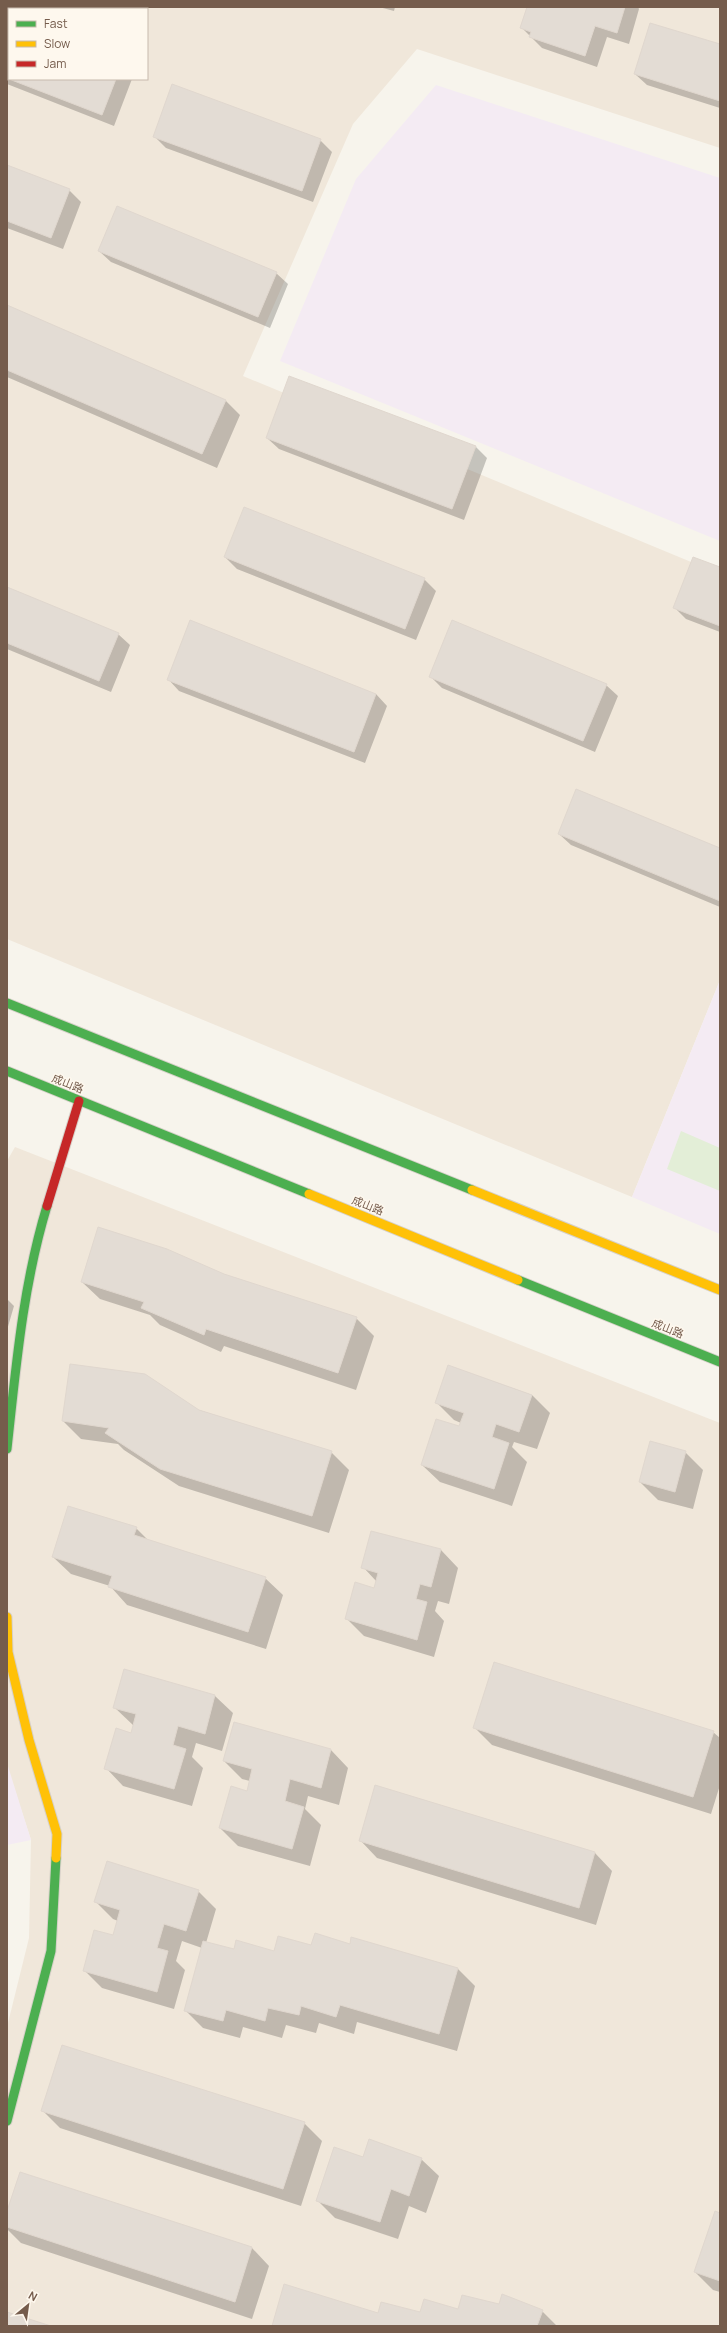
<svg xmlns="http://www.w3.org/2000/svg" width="727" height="2333" font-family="Manrope,'Noto Sans SC',sans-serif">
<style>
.residential{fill:#f0e7da;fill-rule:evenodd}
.education{fill:#f4ebf3}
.green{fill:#e3eed7}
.shadow{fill:#0003}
.building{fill:#e3dcd4;stroke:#e0d7ce}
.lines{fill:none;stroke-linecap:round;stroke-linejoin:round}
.fast-casing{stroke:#d6d0c8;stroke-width:11}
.slow-casing{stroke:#d6d0c8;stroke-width:11}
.jam-casing{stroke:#d6d0c8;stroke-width:11}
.fast{stroke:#4caf50;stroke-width:9}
.slow{stroke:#ffc107;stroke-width:9}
.jam{stroke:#c62828;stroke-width:9}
.labels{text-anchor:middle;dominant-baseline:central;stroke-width:3;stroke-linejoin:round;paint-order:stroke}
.street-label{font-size:11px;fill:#755c4c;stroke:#fef8ee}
</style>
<rect width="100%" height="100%" fill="#f7f4ec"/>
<!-- residential -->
<path class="residential" d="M7,7H720V148L417,49L353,124L243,376L720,574V980L632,1197L7,939ZM9,9H147V79H9Z
M15,1147L720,1423V2326H7V2027L29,1938L31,1840L7,1766V1161Z"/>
<!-- education -->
<path class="education" d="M436,85L720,178V541L280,361L356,179Z
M720,980V1234L632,1197Z
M7,1763L31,1840L7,1845Z"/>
<!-- green -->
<path class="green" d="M681,1131L720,1148V1191L667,1169Z"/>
<!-- shadow -->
<path class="shadow" d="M379,7H395L394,11Z
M528,7H638L639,9L629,44L607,37L597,67L542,48L521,27Z
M7,15L9,16V79H132L114,126L7,84Z
M720,45V108L647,85L635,74Z
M154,136L320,140L332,152L313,202L166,148Z
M7,166L69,190L81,202L63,249L7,228Z
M99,251L276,273L288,284L270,328L111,262Z
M7,306L226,401L240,415L217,468L7,377Z
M267,438L476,447L487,458L464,520L279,449Z
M225,557L424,579L436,591L416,640L237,569Z
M720,568V632L686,619L674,607Z
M7,588L118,634L130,645L111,692L7,649Z
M430,676L606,685L618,696L595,752L442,688Z
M168,679L376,694L387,706L365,763L179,691Z
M559,834L720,849V907L571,845Z
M224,1275L356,1318L374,1336L356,1390L224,1346L221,1352L160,1325L150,1315L100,1299L82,1282Z
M7,1299L14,1306L7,1330Z
M449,1366L532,1395L550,1413L537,1449L514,1442L512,1447L527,1462L512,1506L440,1482L422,1465L459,1428L461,1423L454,1420L436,1402Z
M199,1410L331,1452L349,1470L329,1533L179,1486L124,1450L118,1444L81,1439L63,1421Z
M685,1452L703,1470L693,1509L658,1500L640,1482Z
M136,1528L148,1540L265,1578L283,1595L266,1649L127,1605L110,1586L71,1574L53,1557Z
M372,1532L441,1550L458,1568L449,1604L438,1601L435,1611L444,1621L434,1657L364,1636L346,1618L375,1589L377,1582L363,1567Z
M125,1670L215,1696L233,1713L222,1751L196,1743L192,1757L203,1768L192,1806L123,1786L106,1768L132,1734L134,1726L114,1707Z
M474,1727L713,1732L720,1738V1785L711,1814L492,1745Z
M331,1750L348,1768L339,1805L308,1796L305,1809L321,1825L310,1866L238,1846L220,1828L247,1792L250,1781L242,1779L224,1761Z
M360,1840L595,1853L612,1871L596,1925L377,1858Z
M198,1891L216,1909L206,1943L235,1950L275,1952L312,1946H350L458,1969L475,1986L457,2051L357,2022L354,2034L319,2023L316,2033L286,2025L282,2038L243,2027L240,2038L203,2028L185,2010L202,1948L182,1941L176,1961L185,1970L174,2009L102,1988L84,1970L114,1936L118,1921L113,1919L95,1901Z
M42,2110L304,2123L322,2141L301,2206L60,2128Z
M363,2158L421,2159L439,2176L426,2213L409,2206L398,2239L335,2218L318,2201Z
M7,2214L252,2248L269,2266L252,2319L21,2243L7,2229Z
M720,2214V2292L713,2290L695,2272Z
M499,2305L542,2311L557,2326H273L378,2315L459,2310Z"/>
<!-- building -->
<path class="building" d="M527,7H625L617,33L595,26L585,56L529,37L531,32L520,28Z
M7,14L9,15V79L7,78Z
M650,23L720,44V101L634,74Z
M9,79H116L102,115Z
M172,84L321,139L302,191L153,137Z
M7,165L70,189L51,238L7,221Z
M117,206L277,272L258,317L98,251Z
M7,305L226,400L202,454L7,370Z
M289,376L476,446L452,509L266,438Z
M244,507L425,578L405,629L224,557Z
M693,557L720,567V626L673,608Z
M7,587L119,633L99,681L7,643Z
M190,620L376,694L354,752L167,680Z
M452,620L607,684L583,741L429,677Z
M576,789L720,848V901L558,834Z
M98,1227L167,1249L224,1274L357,1317L338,1373L206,1329L204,1335L141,1308L144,1302L81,1282Z
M70,1364L145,1374L199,1410L332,1451L312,1516L160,1469L105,1433L109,1428L62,1421Z
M448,1365L532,1395L519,1432L496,1424L492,1437L509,1443L494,1489L421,1465L436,1419L459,1426L464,1413L435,1403Z
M650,1441L686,1451L675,1492L639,1482Z
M68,1506L137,1527L134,1535L266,1577L248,1632L108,1587L112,1576L52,1557Z
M371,1531L441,1549L431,1587L420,1584L416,1599L427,1602L417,1640L345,1619L355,1582L374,1588L378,1573L361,1568Z
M494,1662L714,1731L693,1797L473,1728Z
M124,1669L215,1695L205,1734L178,1726L173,1745L186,1749L174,1789L104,1769L116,1728L131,1733L136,1714L113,1708Z
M234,1722L331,1749L321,1788L290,1779L285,1801L304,1807L292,1849L219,1828L231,1786L247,1791L252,1769L223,1761Z
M375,1785L595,1852L579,1908L359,1841Z
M107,1861L199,1890L186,1931L164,1924L157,1948L168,1951L157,1992L83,1971L94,1930L113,1935L120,1910L94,1902Z
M315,1933L350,1944L351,1937L458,1968L439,2034L340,2005L336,2017L301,2006L299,2015L268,2008L265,2021L226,2010L223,2021L184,2011L203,1941L234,1949L236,1940L274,1951L278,1936L311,1945Z
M62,2045L305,2122L283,2189L41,2111Z
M369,2139L422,2158L409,2196L391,2189L380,2222L316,2201L334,2147L363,2157Z
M20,2172L252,2247L235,2302L7,2227V2211Z
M715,2211L720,2213V2281L694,2272Z
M284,2284L378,2313L381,2302L420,2312L424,2299L458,2309L462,2295L499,2304L502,2294L543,2310L537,2326H272Z
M7,2312L51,2326H7Z"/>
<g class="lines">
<!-- fast casing -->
<g class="fast-casing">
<path id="fast" d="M7,1003L472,1190
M7,1071L309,1194
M518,1280L720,1362
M7,1449C16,1366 23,1285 47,1206
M7,2121L51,1951L56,1858"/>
</g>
<!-- slow casing -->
<g class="slow-casing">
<path id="slow" d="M472,1190L720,1290
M309,1194L518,1280
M7,1617L8,1652L29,1740L57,1834L56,1858"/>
</g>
<!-- jam casing -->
<g class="jam-casing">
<path id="jam" d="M47,1206L79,1101"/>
</g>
<!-- fast -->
<use href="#fast" class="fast"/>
<!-- slow -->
<use href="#slow" class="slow"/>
<!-- jam -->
<use href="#jam" class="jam"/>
</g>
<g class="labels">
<!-- street labels -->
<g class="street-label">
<text transform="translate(68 1083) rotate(22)">成山路</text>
<text transform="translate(368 1205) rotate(22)">成山路</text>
<text transform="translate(668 1328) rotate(22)">成山路</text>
</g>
</g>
<!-- border -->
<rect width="727" height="2333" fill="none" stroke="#755c4c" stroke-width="16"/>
<!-- legend -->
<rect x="8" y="8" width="140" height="72" fill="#fef8ee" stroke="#c7baad"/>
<rect x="16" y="21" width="20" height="6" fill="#4caf50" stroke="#c7baad"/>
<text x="44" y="28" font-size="12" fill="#755c4c">Fast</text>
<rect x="16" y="41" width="20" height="6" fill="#ffc107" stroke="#c7baad"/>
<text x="44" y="48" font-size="12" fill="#755c4c">Slow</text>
<rect x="16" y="61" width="20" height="6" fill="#c62828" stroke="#c7baad"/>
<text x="44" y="68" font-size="12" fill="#755c4c">Jam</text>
<!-- north arrow -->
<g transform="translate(28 2305) rotate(29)" stroke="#fef8ee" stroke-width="3" paint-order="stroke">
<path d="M0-3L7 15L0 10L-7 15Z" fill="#755c4c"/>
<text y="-6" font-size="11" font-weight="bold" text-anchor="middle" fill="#755c4c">N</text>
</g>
</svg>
